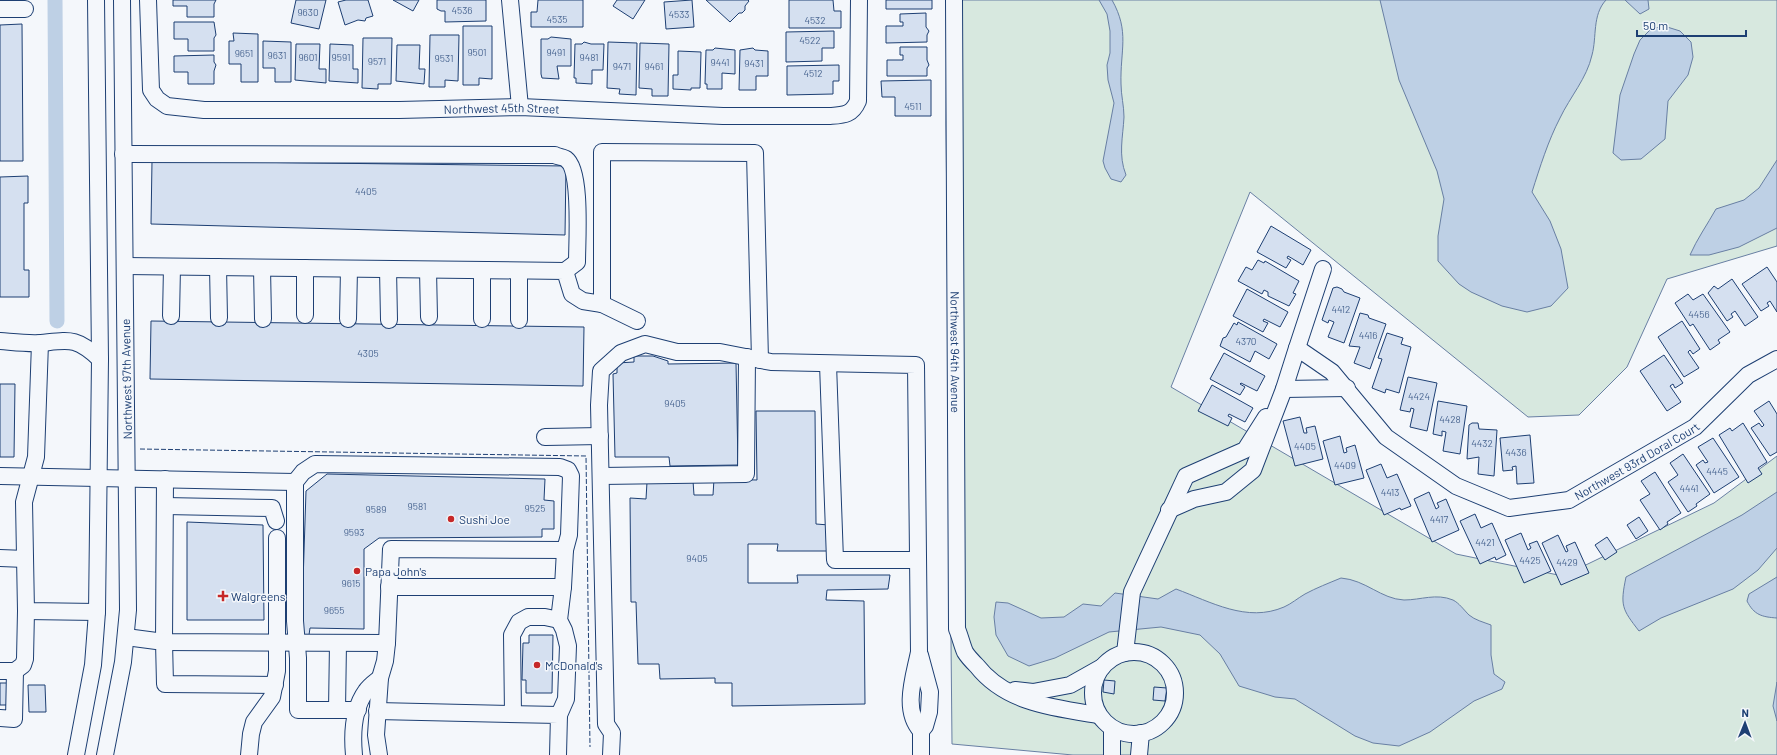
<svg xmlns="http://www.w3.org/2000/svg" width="1777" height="755" font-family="Barlow,sans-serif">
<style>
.green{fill:#d7e8df;stroke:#687fa3}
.water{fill:#bed0e5;stroke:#687fa3}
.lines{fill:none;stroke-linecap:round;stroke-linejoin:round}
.canal{stroke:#bed0e5;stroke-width:15}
.building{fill:#d5e0f0;stroke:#1d3f73}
.minor-casing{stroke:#1d3f73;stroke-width:18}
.minor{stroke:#f4f7fb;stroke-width:16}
.fence{stroke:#1d3f73;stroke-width:1;stroke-dasharray:5 2;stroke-linecap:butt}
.poi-dot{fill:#c62828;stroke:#f4f7fb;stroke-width:1.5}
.labels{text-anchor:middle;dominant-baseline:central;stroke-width:3;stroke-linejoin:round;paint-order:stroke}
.number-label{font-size:10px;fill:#4b6792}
.street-label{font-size:12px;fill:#1d3f73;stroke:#f4f7fb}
.poi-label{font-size:12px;fill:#1d3f73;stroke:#f4f7fb;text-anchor:start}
</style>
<rect width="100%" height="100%" fill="#f4f7fb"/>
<!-- green -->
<path class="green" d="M947,0H1777V246L1667,279L1627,367L1579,415L1528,417L1250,192L1171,387L1456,554L1563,576L1714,503L1777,456V755H1073L952,744L946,123Z"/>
<!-- water -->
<path class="water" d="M1099,0H1112C1130,32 1120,50 1121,84C1121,95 1124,106 1124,117C1123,137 1118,155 1126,175L1121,182L1111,179L1105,168L1103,161L1114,103L1108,80L1107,65L1110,53V31L1107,14Z
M1380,0H1606C1592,15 1597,37 1592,55C1587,78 1570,97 1560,118C1548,141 1540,167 1532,192L1550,221L1561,249L1568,288L1551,306L1527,312L1502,306L1471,292L1459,284L1438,261V236L1444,199L1437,171L1399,80Z
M1625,0H1648L1649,9L1640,14Z
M1664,26L1680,31L1691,42L1693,57L1688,75L1668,101L1665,139L1641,159L1621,160L1613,153L1620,95L1634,54L1640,40L1651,29Z
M1777,160V228L1739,247L1709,255H1690C1697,239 1707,225 1716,209L1744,200L1759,188Z
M1777,492V548L1758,570L1733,589L1661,618L1639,631C1622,609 1620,606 1626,577L1742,515Z
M1777,577V618C1762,617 1754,615 1747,601L1749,594Z
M1341,578C1366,580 1381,599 1404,600C1421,600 1436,593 1453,600C1459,603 1464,610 1469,615C1475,620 1483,622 1491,625V655L1494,674L1505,682L1502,689L1474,701L1430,732L1399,746L1373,743L1355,736L1295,699L1275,697L1239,686L1220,654L1200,635L1161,627L1109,632L1055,658L1029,666L1008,656L996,635L994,617L996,602L1008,603L1041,618L1064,617L1083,604L1101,606L1115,593L1158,599L1176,589C1211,602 1247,623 1284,607C1291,604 1298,598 1305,594C1316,588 1329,583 1341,578Z
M1777,682V721L1773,706Z"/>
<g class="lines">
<!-- canal -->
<path class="canal" d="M55,0L57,321"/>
</g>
<!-- building -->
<path class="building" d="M173,0H216L214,4V17H187V6H173Z
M296,0H326L319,29L291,23Z
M346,0H368L373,16L366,18L365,21L358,20L345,25L338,2Z
M393,0H419L413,11Z
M437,0H486V21L445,22V11H441L437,9Z
M538,0H583V27H531V12H537Z
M617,0H645L633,19L613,6Z
M692,0L694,27L666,29L664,2Z
M706,0H748L749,1L745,6V10L742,13H739L730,22Z
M789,0H833L834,11H841V28H789Z
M886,0H932V9H886Z
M926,13V27L929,31L927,35V42L886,43V26H903V22H900V14Z
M174,22H214L216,35L214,38V51H188V39H174Z
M22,24L23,161H0V25Z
M463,26H492V79L479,78V85H463Z
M834,31V48H822V61L786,62V32Z
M233,33L258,34V82H241V64H229V41H234Z
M430,35H459L458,81L445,80V87H429Z
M551,37L571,39V66H557L559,79L542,78L541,74V39H548Z
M363,38H392L391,84H378V89L362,88Z
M263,41L291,42V82H275V68H263Z
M584,42L591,44H604L603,70H592V84L576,83V78H574L575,44H582Z
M608,42L637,43L636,95L619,94L620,89L607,88Z
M640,43L669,44L668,96H652V89L639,88Z
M296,44H320L319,69H326V83L295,80Z
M330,44L353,45V69H358V83L329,81Z
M397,45H420L419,69H425L424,84L396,81Z
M900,47H927V60L929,65L927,68V76H887V60H903V55H900Z
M715,48L735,50V74L722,73V89H707V84H705L706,50H713Z
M753,48L755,50L768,51V76H756V90H739L740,50Z
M678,51L701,52L700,88H691V90L673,89V75H678Z
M214,55V62L216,65L214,71V84H188V72H174V56Z
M839,65V81H833V94L787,95V66Z
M931,80V116H895V97H882L881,81Z
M152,161L566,166L565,235L151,224Z
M28,176V203H24V270H29V297H0V177Z
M1271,226L1311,250L1303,265L1288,256L1287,258L1291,260L1286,268L1257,252Z
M1258,260L1264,263L1265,261L1299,281L1293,293L1296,294L1289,306L1268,296V292L1264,290L1262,294L1238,281L1246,267L1252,270Z
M1767,267L1777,282V312L1770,301L1767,303L1769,306L1761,311L1742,284Z
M1732,279L1758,317L1745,326L1735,311L1731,314L1733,317L1727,321L1708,293L1714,286L1718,289Z
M1337,287L1342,289L1344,292L1360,298L1344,343L1328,337L1334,322L1329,320L1328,323L1322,320L1333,288Z
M1247,289L1288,312L1280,327L1264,319L1263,321L1268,323L1263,332L1233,316Z
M1688,294L1693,300L1703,294L1730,332L1718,340L1720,343L1710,350L1693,324L1690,326L1675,303Z
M1360,313L1368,315L1369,318L1386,324L1370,369L1354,363L1360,347L1349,346Z
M151,321L584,327L583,386L150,379Z
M1682,321L1700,349L1693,354L1690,350L1688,352L1699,368L1684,377L1658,337Z
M1238,322L1277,344L1269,359L1255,351L1250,362L1220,346L1223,338L1226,337L1234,323L1237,325Z
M1387,333L1403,338L1401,344L1411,347L1399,393L1386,389L1385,393L1372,388L1382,359L1378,358Z
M1224,353L1265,376L1257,391L1241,383L1240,384L1245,387L1240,395L1210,379Z
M1664,355L1683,383L1675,388L1673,384L1670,386L1681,402L1667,411L1640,371Z
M634,356H653L668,361V364L736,363L738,465L670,466L669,457H615L613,374L617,373V363L634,362Z
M1408,377L1437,383L1427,431L1410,427L1414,409L1411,408L1410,412L1400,410Z
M0,384H15L14,457H0Z
M1212,385L1253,408L1245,422L1229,414L1228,416L1232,418L1228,426L1198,411Z
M1438,401L1467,406L1460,454L1443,451L1446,432L1442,431V436L1433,434Z
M1769,401L1777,414V452L1770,456L1751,428L1759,423L1762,427L1764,425L1754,411Z
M756,411H815L816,524L829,525V551H777L778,544H748V583H798L797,575H890L888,589L827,590L826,600L864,601L865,704L732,706V683H715V678L660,679L659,664H638L636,602H631L630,498L646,499L647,482L693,481L694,495H713L714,479L757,480Z
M1300,417L1304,433H1307L1306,428L1315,426L1323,459L1295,466L1283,421Z
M1472,423H1478L1479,429L1497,430L1494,476L1478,474L1479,457L1467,459L1469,425Z
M1743,423L1767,462L1758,468L1762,474L1748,483L1719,435L1730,428L1732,431Z
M1530,435L1534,483L1517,484L1516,466L1512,467L1513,470L1503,471L1500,438Z
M1340,436L1344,453L1347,452L1346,448L1355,445L1364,478L1335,485L1323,441Z
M1713,438L1739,477L1714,493L1696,465L1703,460L1705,463L1708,462L1698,447Z
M1683,454L1710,494L1696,504L1697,506L1688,512L1668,482L1678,475L1670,463Z
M1381,464L1387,478L1397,474L1411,506L1401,510L1400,508L1384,515L1366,470Z
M1655,472L1681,513L1667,522L1668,524L1660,530L1640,500L1650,494L1641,481Z
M327,474L545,479L544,500L554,501V529H542V537L379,538L364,549V629L310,628L309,635L298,634L302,613L306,491Z
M1429,492L1436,509L1439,507L1437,503L1446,499L1459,530L1432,542L1414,499Z
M1475,514L1481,528L1492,523L1506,555L1496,560L1495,557L1480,564L1460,521Z
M1639,517L1648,531L1636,539L1627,525Z
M187,522L263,525L264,620H187Z
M1521,533L1528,550L1531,548L1529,544L1537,541L1551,571L1524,583L1505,540Z
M1558,535L1566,552L1568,551L1566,546L1575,542L1589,573L1561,585L1542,543Z
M1607,537L1617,552L1605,560L1595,545Z
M529,635H553L552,693H526V680H522L523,643H529Z
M1104,680L1115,681L1114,694L1103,692Z
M0,683H9V705H0Z
M28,685H45L46,712H29Z
M1154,687L1167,688L1165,701L1153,700Z"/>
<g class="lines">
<!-- minor casing -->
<g class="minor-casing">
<g id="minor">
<path id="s1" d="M148,0L151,90L157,99L167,106L204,110H399L520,107L723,116H830C844,115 852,115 858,101L859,0"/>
<path d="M510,0L520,107"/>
<path id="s2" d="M954,0L957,629C960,636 962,645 965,652C968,657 973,662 977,666C1006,703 1054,708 1098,715"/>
<path d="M0,9H25"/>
<path d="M123,154L555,155C558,157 564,157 566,159C582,170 577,242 577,262L565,271"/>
<path d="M125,266L565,271L572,294L583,301L602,304V152L755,153L760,360"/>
<path d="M218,267L219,318"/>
<path d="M262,268L263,319"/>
<path d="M388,269L389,320"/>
<path d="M428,270L429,317"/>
<path d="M519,271V320"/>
<path d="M602,304L637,321"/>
<path d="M305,315V268"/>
<path d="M171,316L172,267"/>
<path d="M348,319L349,269"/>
<path d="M482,319V270"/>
<path d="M0,341C13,342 28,344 41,343C70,340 76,337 100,359"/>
<path d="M40,343L36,457L24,502L26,611L97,612"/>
<path d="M1297,348L1323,269"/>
<path d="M828,364L835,560H918"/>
<path d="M1284,389L1347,388"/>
<path d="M545,437L600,436"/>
<path d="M0,476L295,482L303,472L315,464L560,467L568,470L571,476L569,535L565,550L391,549L387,643L385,661L380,678L376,735L379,755"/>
<path d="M601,476L746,474L747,357"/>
<path d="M165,479L164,642L387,643"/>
<path d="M295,482V621L298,658V710H358"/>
<path d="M165,506L272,508L276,521"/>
<path id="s3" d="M1169,510L1194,499L1226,492L1253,470L1284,389L1297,348L1332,372L1386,437L1456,486L1509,508L1569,500L1695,427L1748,375L1777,359"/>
<path d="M0,558L25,559"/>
<path d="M389,587H563"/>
<path d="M126,637L164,642L165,684L275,685"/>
<circle cx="1134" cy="693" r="41"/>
<path d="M1125,653L1132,592L1186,476L1245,450L1266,417"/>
<path d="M920,655L930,692L929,712L925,726L921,731V755"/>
<path d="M0,671H15L23,665L25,659L26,611"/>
<path d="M1015,690L1033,692L1070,685L1102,667"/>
<path d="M337,710L338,643"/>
<path d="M377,711L559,715L558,755"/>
<path d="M513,714L512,635L519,622L528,617H545L559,620"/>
<path d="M559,715L566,699L568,646L564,630L559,620L563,587L565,550"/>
<path d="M0,718L14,719L15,671"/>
<path d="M76,755L93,665L97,612L100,359L96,0"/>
<path d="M105,755L123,662L128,610L122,0"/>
<path d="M249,755L251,734L254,722L272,697L277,671V538"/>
<path d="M354,755C352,734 353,709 366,691C369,686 375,682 380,678"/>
<path d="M611,755L612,733L606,724L599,405L601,371L621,353L645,344L677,352H720L771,362L916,365L919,652C914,677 902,710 921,731"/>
<path d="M1112,755V729"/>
<path d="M1139,755L1141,733"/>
</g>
</g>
<!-- minor -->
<use href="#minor" class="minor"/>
<!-- fence -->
<path class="fence" d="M140,449L586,456L590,747"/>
</g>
<!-- markers -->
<g class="poi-dot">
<circle cx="451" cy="519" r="4"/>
<circle cx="357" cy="571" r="4"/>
<path d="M221 590h4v4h4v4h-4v4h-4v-4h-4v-4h4z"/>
<circle cx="537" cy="665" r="4"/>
</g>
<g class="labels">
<!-- number labels -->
<g class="number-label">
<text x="462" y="10">4536</text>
<text x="308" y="12">9630</text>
<text x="679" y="14">4533</text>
<text x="557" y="19">4535</text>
<text x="815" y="20">4532</text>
<text x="810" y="40">4522</text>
<text x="477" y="52">9501</text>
<text x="556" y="52">9491</text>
<text x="244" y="53">9651</text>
<text x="277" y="55">9631</text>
<text x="308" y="57">9601</text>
<text x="341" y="57">9591</text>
<text x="589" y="57">9481</text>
<text x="444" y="58">9531</text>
<text x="377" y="61">9571</text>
<text x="720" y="62">9441</text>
<text x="754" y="63">9431</text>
<text x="622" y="66">9471</text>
<text x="654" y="66">9461</text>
<text x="813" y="73">4512</text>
<text x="913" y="106">4511</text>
<text x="366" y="191">4405</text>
<text x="1341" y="309">4412</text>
<text x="1699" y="314">4456</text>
<text x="1368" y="335">4416</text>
<text x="1246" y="341">4370</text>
<text x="368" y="353">4305</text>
<text x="1419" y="396">4424</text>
<text x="675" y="403">9405</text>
<text x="1450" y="419">4428</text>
<text x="1482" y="443">4432</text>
<text x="1305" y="446">4405</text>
<text x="1516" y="452">4436</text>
<text x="1345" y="465">4409</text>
<text x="1717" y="471">4445</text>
<text x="1689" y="488">4441</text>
<text x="1390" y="492">4413</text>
<text x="417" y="506">9581</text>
<text x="535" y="508">9525</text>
<text x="376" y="509">9589</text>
<text x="1439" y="519">4417</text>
<text x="354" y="532">9593</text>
<text x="1485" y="542">4421</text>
<text x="697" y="558">9405</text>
<text x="1530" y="560">4425</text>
<text x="1567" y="562">4429</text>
<text x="351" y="583">9615</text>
<text x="334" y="610">9655</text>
</g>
<!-- street labels -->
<g class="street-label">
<text stroke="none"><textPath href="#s1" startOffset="448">Northwest 45th Street</textPath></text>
<text stroke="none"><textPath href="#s2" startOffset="352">Northwest 94th Avenue</textPath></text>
<text transform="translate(126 379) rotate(-91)">Northwest 97th Avenue</text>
<text stroke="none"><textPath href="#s3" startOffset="633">Northwest 93rd Doral Court</textPath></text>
</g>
<!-- poi labels -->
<g class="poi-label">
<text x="459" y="519">Sushi Joe</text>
<text x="365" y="571">Papa John's</text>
<text x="231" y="596">Walgreens</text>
<text x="545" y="665">McDonald's</text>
</g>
</g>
<!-- north arrow -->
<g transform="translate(1745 723) rotate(1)" stroke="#f4f7fb" stroke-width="3" paint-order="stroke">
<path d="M0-3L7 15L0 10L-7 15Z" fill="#1d3f73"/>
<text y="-6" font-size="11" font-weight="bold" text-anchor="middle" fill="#1d3f73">N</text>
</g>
<!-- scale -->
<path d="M1637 30v6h109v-6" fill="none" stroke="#1d3f73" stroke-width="2"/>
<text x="1643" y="30" font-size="12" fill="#1d3f73" stroke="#f4f7fb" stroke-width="3" paint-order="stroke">50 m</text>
</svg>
